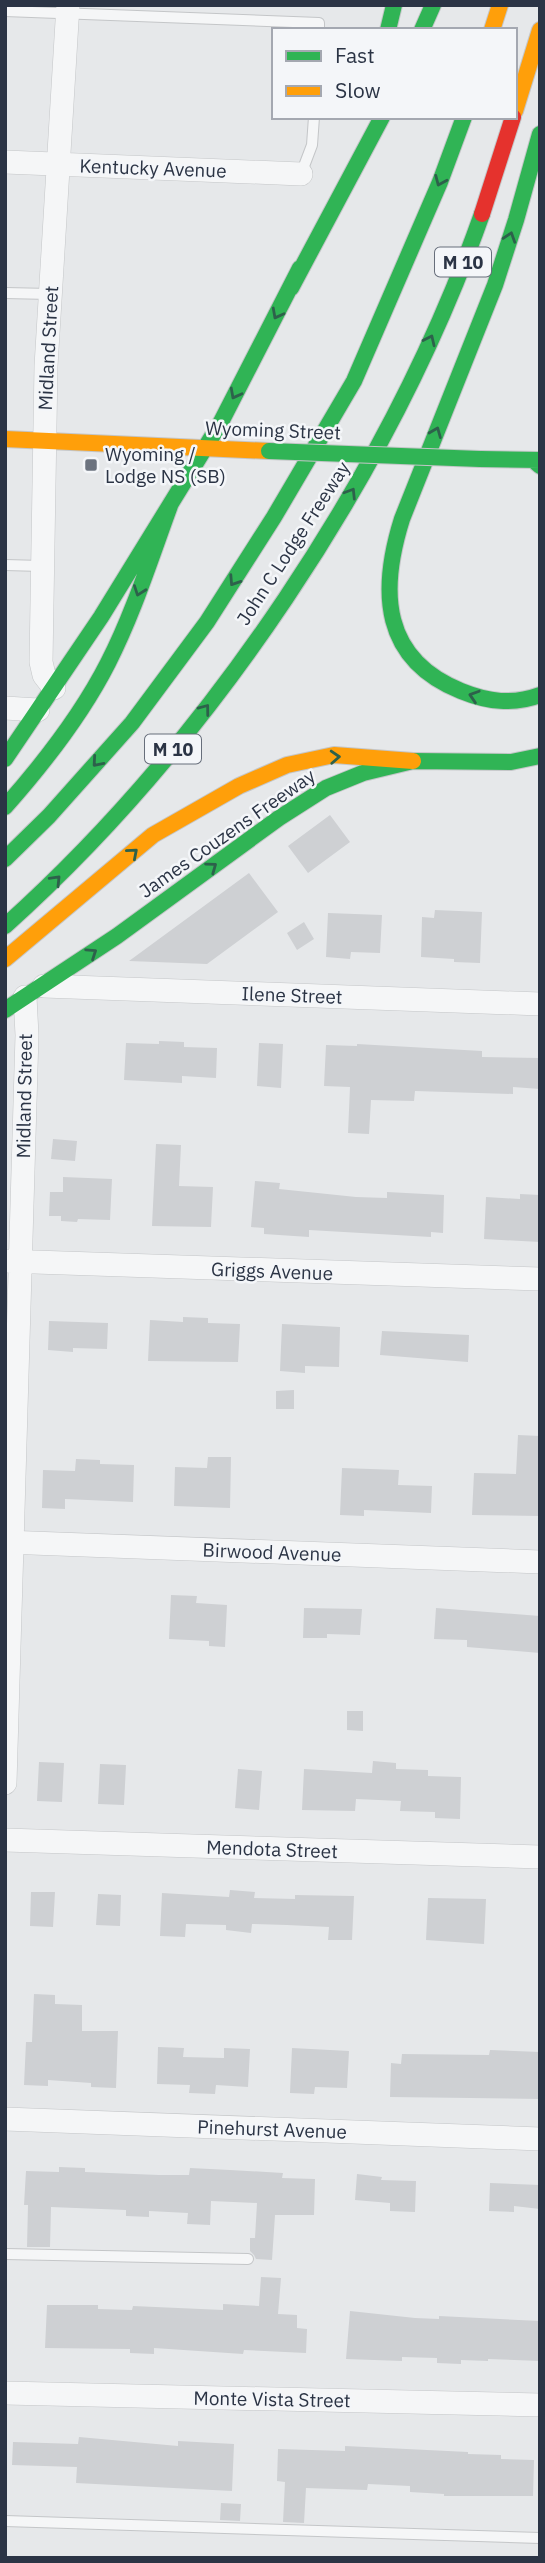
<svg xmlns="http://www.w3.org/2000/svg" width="545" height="2563" font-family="'IBM Plex Sans',sans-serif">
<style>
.building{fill:#ced0d3}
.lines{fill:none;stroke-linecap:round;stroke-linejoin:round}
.lane-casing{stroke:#c4c6c8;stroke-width:12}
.street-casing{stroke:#c4c6c8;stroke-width:24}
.fast-casing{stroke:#c4c6c8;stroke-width:18}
.slow-casing{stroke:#c4c6c8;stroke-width:18}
.jam-casing{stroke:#c4c6c8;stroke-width:18}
.lane{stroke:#f5f6f7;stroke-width:10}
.street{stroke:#f5f6f7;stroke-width:23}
.fast{stroke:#30b455;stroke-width:16}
.slow{stroke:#ff9f0a;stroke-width:16}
.jam{stroke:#e5322d;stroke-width:16}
.fast-bridge-casing{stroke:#c4c6c8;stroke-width:18;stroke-linecap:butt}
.fast-bridge{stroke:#30b455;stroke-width:16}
.oneway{stroke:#2d614b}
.poi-dot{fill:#6c737f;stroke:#f4f6f9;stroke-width:2.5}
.labels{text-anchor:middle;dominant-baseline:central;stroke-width:5;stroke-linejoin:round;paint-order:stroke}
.shield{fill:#f4f6f9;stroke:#676e7b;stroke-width:2}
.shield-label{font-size:18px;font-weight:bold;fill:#2b3445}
.street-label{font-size:19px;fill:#2b3445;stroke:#f4f6f9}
.poi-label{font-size:19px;fill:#2b3445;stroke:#f4f6f9;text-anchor:start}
</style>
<rect width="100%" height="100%" fill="#e6e8ea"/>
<!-- building -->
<path class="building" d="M330,815L350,842L308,873L288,846Z
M249,873L278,912L207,964L129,961Z
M435,910L482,912L480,963L454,962V959L421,957L422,917L434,918Z
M328,913L382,915L380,953L351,952L350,959L326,957Z
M304,922L314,939L297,950L287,933Z
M159,1041L184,1042V1047L217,1048L216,1078L182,1076V1083L124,1080L126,1043L159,1044Z
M259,1043L283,1044L281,1088L257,1086Z
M357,1044L482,1051V1057L540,1058V1089L513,1087V1094L415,1091L414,1101L371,1100L369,1134L348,1133L350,1087L324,1086L326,1045L357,1046Z
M53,1139L77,1141L75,1161L51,1159Z
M156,1144L181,1145L179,1186L213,1187L211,1227L152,1226Z
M63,1177L112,1179L110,1220L78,1219L77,1222L61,1221V1216H49L50,1192H63Z
M255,1181L280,1183L279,1189L356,1197L387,1198V1192L444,1195L443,1233L431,1232V1237L309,1230V1237L264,1234V1228L251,1227Z
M520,1194L540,1195V1242L484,1239L486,1197L520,1199Z
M183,1317L208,1318V1323L240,1324L238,1362L148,1361L150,1320L183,1322Z
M49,1321L108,1323L107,1349L73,1348V1352L48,1350Z
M282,1324L340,1327L339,1367L305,1366V1373L280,1371Z
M382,1331L469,1335L468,1362L380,1355Z
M294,1390V1409H276V1391Z
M518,1435L540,1436V1516L472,1515L474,1473L516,1474Z
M208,1457H231L230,1508L174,1506L175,1467L207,1468Z
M76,1459L100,1460V1464L134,1465L133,1502L65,1499V1509L42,1508L43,1470L75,1471Z
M342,1468L399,1470L398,1485L432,1486L431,1513L364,1510V1516L340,1515Z
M171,1595L197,1596L196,1603L227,1605L225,1647L209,1646V1641L169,1639Z
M304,1608L362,1609L360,1635L327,1634V1638H303Z
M436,1608L540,1616V1653L467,1647V1640L434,1639Z
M347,1711H363V1731L347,1730Z
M373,1761L396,1763V1769L428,1770V1776L461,1777L460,1819L435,1818V1812L400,1811L401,1801L356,1799L355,1811L302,1810L304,1769L372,1773Z
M39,1762L64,1763L62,1802L37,1801Z
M100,1764L126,1765L124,1805L98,1804Z
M238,1769L262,1771L259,1810L235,1808Z
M230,1890L255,1892L254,1898L295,1899V1895L354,1896L352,1940H328L329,1927L287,1925L252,1924L251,1933L226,1930V1925L186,1924L185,1937L160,1936L162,1893L229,1897Z
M31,1892H55L53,1927L30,1926Z
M98,1894L121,1895L120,1926L96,1925Z
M428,1898L486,1899L484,1944L426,1940Z
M34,1994L55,1995V2004L82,2005V2031H118L116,2088L91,2087V2083L48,2080V2086L24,2085L26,2042H32Z
M158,2047L184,2048L183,2057L224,2058V2048L250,2049L248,2087L216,2085L215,2094L189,2093L190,2085L157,2084Z
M292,2048L349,2051L347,2088L315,2087L314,2094L290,2093Z
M490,2050L540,2052V2099L390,2097L391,2063L401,2064L402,2054L489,2055Z
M59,2167L85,2168V2172L159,2175H189L190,2168L230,2170L283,2173L282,2178L315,2179L314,2215H275L272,2260L256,2259L254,2255L250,2251V2238H255L257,2203L211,2201L210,2225L187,2224L188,2213L149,2211V2217L126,2216V2210L51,2207L50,2247H27L28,2205H24L26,2171L59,2172Z
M357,2174L382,2177L381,2180L416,2181L415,2212L390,2211V2203L355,2200Z
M490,2183L540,2185V2209L514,2206V2212L489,2211Z
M261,2277L281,2278L278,2314L297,2315V2328L307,2329L306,2353L244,2350L243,2354L154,2348V2354L130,2353V2349L45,2348L47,2305H98V2309L132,2310L133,2306L223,2310V2304L259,2306Z
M350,2311L415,2318L439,2319V2316L540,2321V2361L488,2359V2361L461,2360V2364L437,2363V2358L402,2357V2361L346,2359Z
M79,2437L178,2446V2441L234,2444L232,2491L76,2483L77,2467L12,2465L13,2442L78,2444Z
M345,2446L468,2452V2454L501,2455V2459L534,2460L533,2496H444V2494L410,2492V2486L368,2484L367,2490L306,2488L304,2523L283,2522L285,2482L277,2481L278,2449L345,2451Z
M221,2503L241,2504L240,2521L220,2520Z"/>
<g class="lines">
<!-- lane casing -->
<g class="lane-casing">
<path id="lane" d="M5,11L319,23V30
M301,174L312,145L314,117
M5,293L50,294
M5,565L42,566
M5,2254L248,2259
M5,2521L540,2538"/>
</g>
<!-- street casing -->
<g class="street-casing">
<path id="street" d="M5,162L301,174
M54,688L44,675L41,662L46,366L68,5
M5,708L38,710
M44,986L540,1004
M5,1261L540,1279
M5,1542L540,1562
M5,1783L27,1035L25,997
M5,1840L540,1857
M5,2119L540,2139
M5,2393L540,2405"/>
</g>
<!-- fast casing -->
<g class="fast-casing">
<path id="fast" d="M388,30L394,5
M422,30L433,5
M540,134L516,220L495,285L402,519C379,592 382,659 461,691C488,702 513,705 540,695
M291,288L382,117
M480,459L540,460
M533,460L540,466
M5,759L101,617L221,422L300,268
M5,807C44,763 81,716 108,663C134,612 151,557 171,503
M5,859L49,816L132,723L207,622L274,517L354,381L440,182L464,117
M5,926C209,743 391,472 482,214
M5,1010L117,936L279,818L326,788L363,773L413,761L511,762L540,756"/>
</g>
<!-- slow casing -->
<g class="slow-casing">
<path id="slow" d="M492,30L500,5
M515,111L540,30
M5,439L269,451
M5,959L153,835L239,786L287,765L334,755L413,761"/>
</g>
<!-- jam casing -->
<g class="jam-casing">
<path id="jam" d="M482,214L513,117"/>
</g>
<!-- lane -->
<use href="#lane" class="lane"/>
<!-- street -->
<use href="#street" class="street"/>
<!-- fast -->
<use href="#fast" class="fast"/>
<!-- slow -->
<use href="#slow" class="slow"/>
<!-- jam -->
<use href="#jam" class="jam"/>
<!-- fast-bridge casing -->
<g class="fast-bridge-casing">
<path id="fast-bridge" d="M269,451L480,459"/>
</g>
<!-- fast-bridge -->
<use href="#fast-bridge" class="fast-bridge"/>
</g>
<!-- one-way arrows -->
<defs><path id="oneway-chevron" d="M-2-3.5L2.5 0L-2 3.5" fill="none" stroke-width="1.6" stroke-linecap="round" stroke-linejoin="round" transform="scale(1.75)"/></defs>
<g class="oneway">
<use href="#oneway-chevron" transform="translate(440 181) rotate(113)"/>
<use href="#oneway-chevron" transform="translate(510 237) rotate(-72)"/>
<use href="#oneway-chevron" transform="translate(277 314) rotate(118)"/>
<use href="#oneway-chevron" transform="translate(430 340) rotate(-65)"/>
<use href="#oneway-chevron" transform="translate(235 394) rotate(118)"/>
<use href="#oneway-chevron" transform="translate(436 432) rotate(-68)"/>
<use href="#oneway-chevron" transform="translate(351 493) rotate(-58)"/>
<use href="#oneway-chevron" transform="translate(234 581) rotate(123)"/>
<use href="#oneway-chevron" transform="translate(139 591) rotate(110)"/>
<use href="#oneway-chevron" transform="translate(474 696) rotate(-162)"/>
<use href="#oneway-chevron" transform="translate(205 709) rotate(-53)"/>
<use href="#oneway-chevron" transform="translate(335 757) rotate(-3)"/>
<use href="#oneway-chevron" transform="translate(97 762) rotate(131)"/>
<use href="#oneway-chevron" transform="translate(133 853) rotate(-41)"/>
<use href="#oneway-chevron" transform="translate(212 867) rotate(-36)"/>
<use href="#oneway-chevron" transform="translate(56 880) rotate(-46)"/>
<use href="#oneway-chevron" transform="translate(92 953) rotate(-34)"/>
</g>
<!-- markers -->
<rect class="poi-dot" x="84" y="458" width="14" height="14" rx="3.5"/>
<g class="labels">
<!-- shield labels -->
<g class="shield">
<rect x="435" y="247.5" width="56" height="29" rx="5"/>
<rect x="145" y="734.5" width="56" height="29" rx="5"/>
</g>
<g class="shield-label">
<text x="463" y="262">M 10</text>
<text x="173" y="749">M 10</text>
</g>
<!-- street labels -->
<g class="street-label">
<text transform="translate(153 168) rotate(2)">Kentucky Avenue</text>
<text transform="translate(48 348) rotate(-87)">Midland Street</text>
<text transform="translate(273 430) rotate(2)">Wyoming Street</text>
<text transform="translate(293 543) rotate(-57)">John C Lodge Freeway</text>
<text transform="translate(227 833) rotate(-35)">James Couzens Freeway</text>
<text transform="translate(292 995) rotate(2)">Ilene Street</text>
<text transform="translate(24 1096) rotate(-89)">Midland Street</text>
<text transform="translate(272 1271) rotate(2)">Griggs Avenue</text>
<text transform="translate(272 1552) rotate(2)">Birwood Avenue</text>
<text transform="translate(272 1849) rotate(2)">Mendota Street</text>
<text transform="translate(272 2129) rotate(2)">Pinehurst Avenue</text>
<text transform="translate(272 2399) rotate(1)">Monte Vista Street</text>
</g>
<!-- poi labels -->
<g class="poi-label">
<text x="105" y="454">Wyoming /<tspan x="105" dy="22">Lodge NS (SB)</tspan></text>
</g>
</g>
<!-- border -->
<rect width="545" height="2563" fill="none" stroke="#2b3445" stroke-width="14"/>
<!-- legend -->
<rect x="272" y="28" width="245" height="91" fill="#f4f6f9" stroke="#a4a8b1" stroke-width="2"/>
<rect x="286" y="51" width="35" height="10" fill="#30b455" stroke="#a4a8b1" stroke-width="2"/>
<text x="335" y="63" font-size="21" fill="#2b3445">Fast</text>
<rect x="286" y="86" width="35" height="10" fill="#ff9f0a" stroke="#a4a8b1" stroke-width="2"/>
<text x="335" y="98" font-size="21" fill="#2b3445">Slow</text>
</svg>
